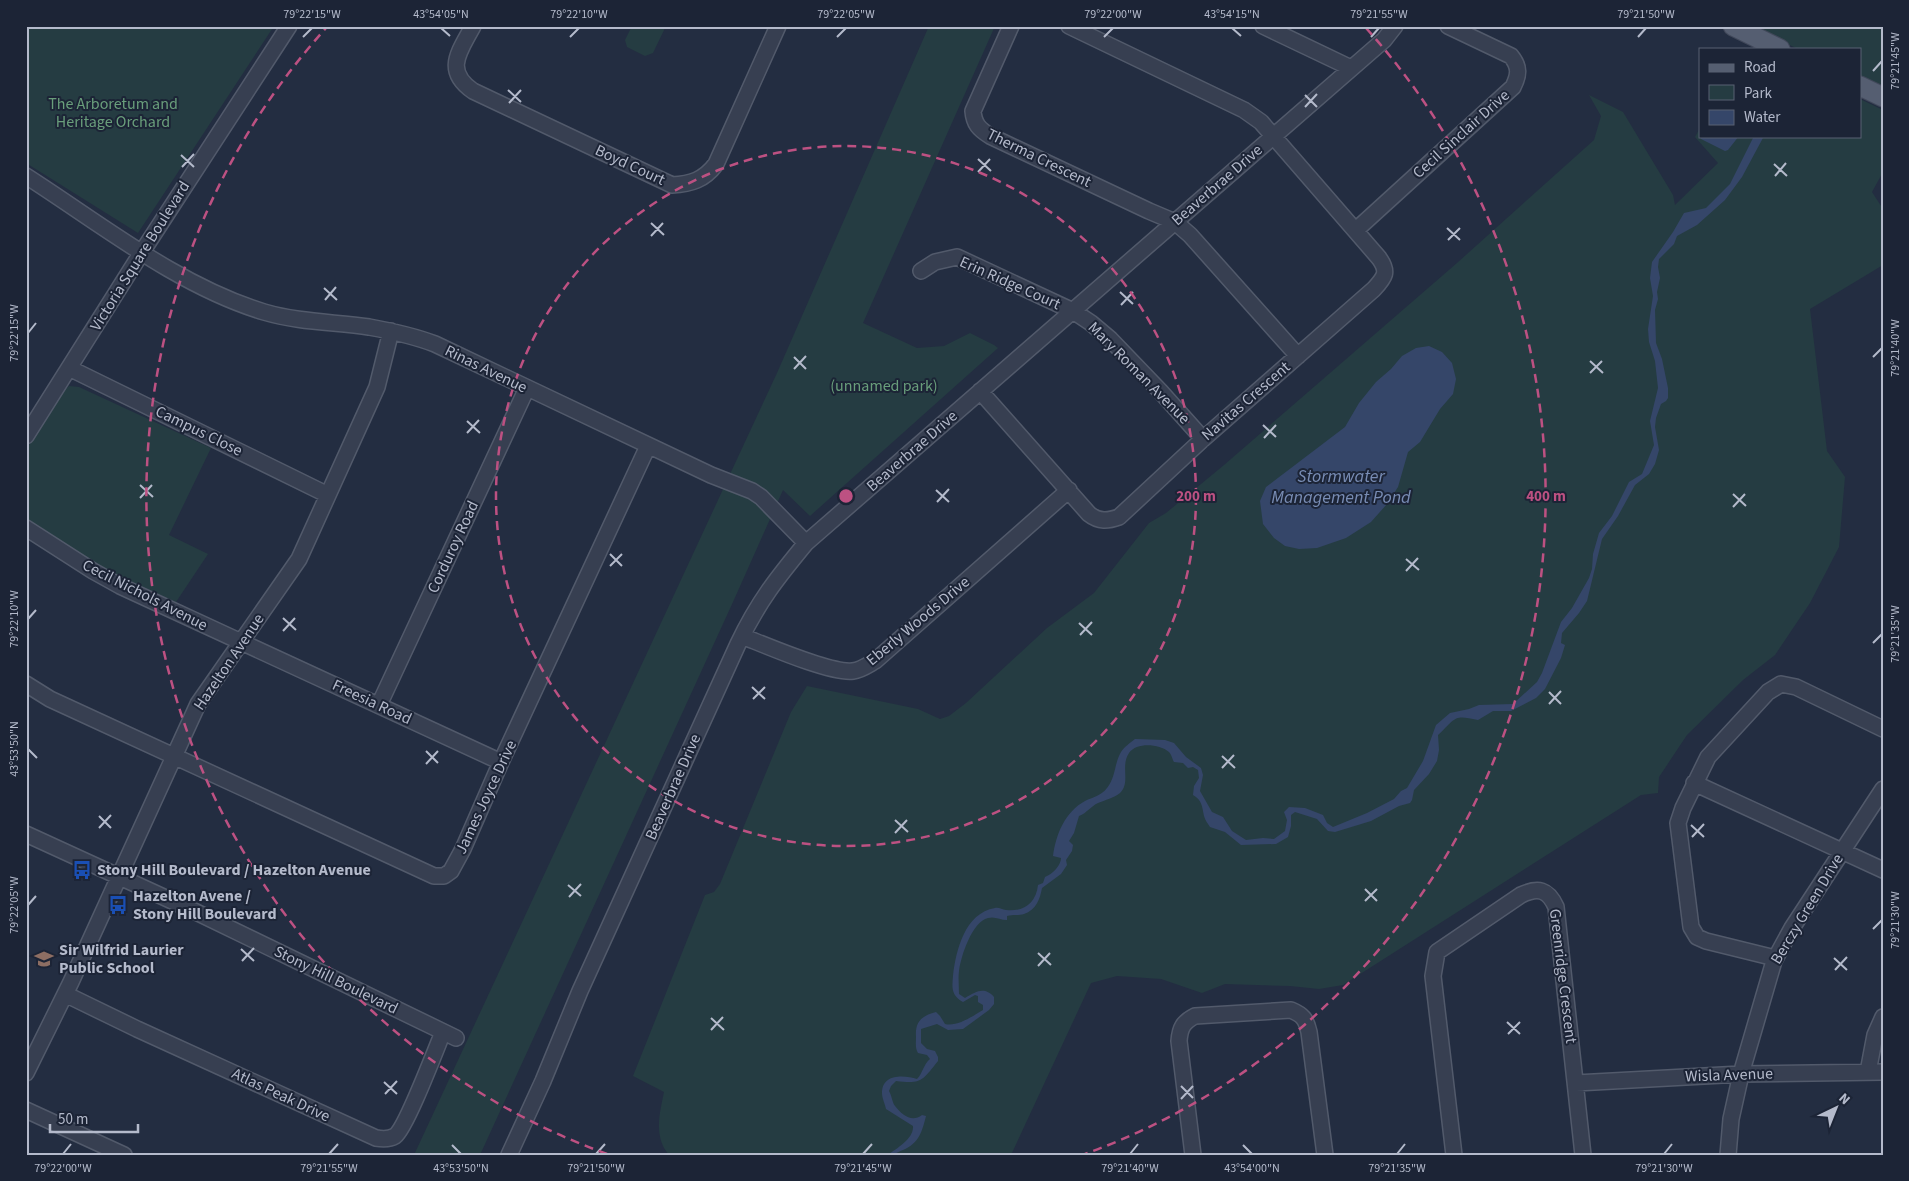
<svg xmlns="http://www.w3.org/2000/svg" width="1909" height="1181" font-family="'Source Sans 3',sans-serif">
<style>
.green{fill:#253c42}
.water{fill:#354669}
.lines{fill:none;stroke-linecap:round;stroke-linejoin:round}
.minor-casing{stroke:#525a6b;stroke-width:18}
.major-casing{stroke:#41485a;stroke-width:21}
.minor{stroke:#373f51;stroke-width:15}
.major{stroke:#555e71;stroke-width:19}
.ticks{fill:none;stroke:#b4bacb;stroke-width:2}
.ring{fill:none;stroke:#bd5182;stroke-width:2.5;stroke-dasharray:9 6}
.labels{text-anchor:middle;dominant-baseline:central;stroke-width:4;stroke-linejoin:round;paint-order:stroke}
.park-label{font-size:16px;fill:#699e7b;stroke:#1c2436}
.street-label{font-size:16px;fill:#b4bacb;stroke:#1c2436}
.poi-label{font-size:16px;font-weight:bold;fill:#b4bacb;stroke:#1c2436;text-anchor:start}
.water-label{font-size:18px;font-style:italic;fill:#798db5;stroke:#1c2436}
.centre{fill:#bd5182;stroke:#1c2436;stroke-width:2.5}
.ring-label{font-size:15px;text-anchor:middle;font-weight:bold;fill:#bd5182;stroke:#1c2436;stroke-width:4;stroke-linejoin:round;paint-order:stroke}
.neatline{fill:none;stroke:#b4bacb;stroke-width:2}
.ticks-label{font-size:12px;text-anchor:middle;fill:#b4bacb}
</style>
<rect width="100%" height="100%" fill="#232d41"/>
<!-- green -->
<path class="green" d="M26,26H274L138,233L26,163Z
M632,26H666L653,53L645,56L627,47L625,40Z
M929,26H995L863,323L917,348L944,346L970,333L994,345L998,348L810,516L783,490L733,602L480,1155H414L777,373Z
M1750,26H1883V88L1860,78V49H1798Z
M1589,95L1623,112L1673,195L1675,205L1718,163L1695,137L1700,128V136H1860V99L1883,110V172L1872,192L1883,209V265L1810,309L1827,451L1845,477L1839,547L1810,603L1775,655L1743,680L1687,735L1659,777L1658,793L1641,795L1343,985L1319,989L1290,986L1225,984L1202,993L1161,979L1117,976L1091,983L1011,1155H669C653,1137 660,1112 664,1092L633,1076L705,895L714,892L720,884L791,712L807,686L918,709L940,719L949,716L966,703L1047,628L1094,593L1149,523L1166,513L1224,465L1457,263L1594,140L1601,116Z
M69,386L79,387L211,448L169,535L208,554L176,602L105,570L26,518V450L63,391Z"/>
<!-- water -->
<path class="water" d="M1700,136H1739L1728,150L1725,151L1701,139Z
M1754,136H1764L1742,177L1725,200L1697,225L1677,236L1674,244L1659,259L1658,267L1660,278L1657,292L1658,299L1655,310L1656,343L1662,359L1668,388V398L1666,401L1661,404L1656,418L1655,427L1659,450L1655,464L1649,474L1635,485L1618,516L1602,539L1587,601L1579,613L1562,633L1561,643L1565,645L1561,658L1545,689L1536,698L1511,711H1493L1478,720C1453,714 1456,718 1438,735L1439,750L1437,761L1429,774L1414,790L1412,800L1410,803L1399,806L1371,821L1335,832L1328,831L1317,819L1295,812L1291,815V826L1288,837L1276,844L1241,845L1225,832L1210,827C1208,824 1205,820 1204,816C1202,806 1202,800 1193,795L1194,786L1199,778L1198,770L1193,767L1188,768L1183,763L1174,762C1172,759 1172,755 1169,752C1159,744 1137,742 1129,753C1120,766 1131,782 1120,793C1114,798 1105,800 1098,803C1091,806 1087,813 1079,816L1074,833L1069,841L1073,845L1072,851L1066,860L1067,865L1061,874L1042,888C1040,899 1036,910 1024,914C1019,916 1013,914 1007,916V920C1000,920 995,916 988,918C972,922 961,956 959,971C958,978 959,986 959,994L965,998C976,992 984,986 994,997V1004L989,1010L963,1029L948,1030L937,1024L921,1029V1043L927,1049L935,1051L938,1057V1061C922,1081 922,1084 896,1081L891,1086L889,1091C892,1096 892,1102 895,1106C902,1115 912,1123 922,1115L926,1116C922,1132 919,1143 903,1150C897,1152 895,1155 888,1155C897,1148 914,1139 913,1126L886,1109C885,1104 882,1098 882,1093C882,1073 905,1075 917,1079C923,1073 923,1065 930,1059L927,1055L918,1053C915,1048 916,1043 916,1037C915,1022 921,1016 936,1012L940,1016L945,1024C957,1027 973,1016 983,1010V1005L978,1002V996L975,995L963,1002C951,995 952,988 953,976C956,950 965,913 995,908C999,907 1002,910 1006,910C1024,912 1036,903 1038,885L1043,883L1045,877C1053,874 1061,865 1061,858L1053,856C1056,834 1065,812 1085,801C1093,797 1101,796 1107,788C1116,777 1114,764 1121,752C1124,747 1130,743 1135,739L1165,740L1174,743L1186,757L1201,768L1203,775L1200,791L1212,812L1223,817L1232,831L1246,840L1263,838L1274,839L1285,831L1287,820L1284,812L1289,807L1305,808L1323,815L1327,823L1333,827L1367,813L1394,799L1401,791L1407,788L1423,761L1436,725L1450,713L1469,709L1479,705L1513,704L1537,682L1542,673L1561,622L1572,608L1589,578L1592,569L1593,554L1599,533L1612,516L1629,482L1642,474L1654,445L1650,421L1658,388L1655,361L1649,342L1648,329L1653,296L1650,278L1652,262L1673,232L1684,213L1706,208L1730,184Z
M1429,346L1442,352L1452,363L1456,379L1453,394L1440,409L1420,442L1408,452L1398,487L1387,504L1371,522L1346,538L1317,548L1299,549L1285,546L1274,538L1263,524L1260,501L1266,487L1345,427L1359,403L1376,382L1391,369L1402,356L1416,348Z"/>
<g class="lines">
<!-- minor casing -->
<g class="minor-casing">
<path id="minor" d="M473,26C460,51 443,70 473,91L672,185C691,184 704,180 716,164L778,26
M1011,26L973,111C974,124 979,129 990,136L1149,211L1175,222L1190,235L1298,356
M1263,26L1351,68
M26,176C101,224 178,286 264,312C298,322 334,322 369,327C391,331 414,336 435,344L711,475L752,491L761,497L806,543
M1356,230L1513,87C1519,75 1520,67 1511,56L1448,26
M921,271L935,262L957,257L1073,311L1091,323L1110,339L1161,392L1203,439
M69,368L328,495
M980,391L1089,514C1099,522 1108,521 1119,517L1203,439L1374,289C1385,277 1389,272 1379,258L1261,122L1244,110L1069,26
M26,436L142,252L289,26
M26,528L93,571L120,586L501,762
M742,636C765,645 831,674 853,671C861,670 868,665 875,661L1069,490
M26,684L50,699L434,876H444L451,871L463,849L501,762L648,446
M379,705L527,388
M1694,783L1883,870
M26,834L194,911L456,1038
M1775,958L1706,941L1697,937L1691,927L1678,823L1683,808L1708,757L1768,692L1781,684L1796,687L1883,729
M65,994L137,1029L376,1138C382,1139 390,1139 395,1136C406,1128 436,1049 443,1032
M1868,1072L1875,1035L1883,1017
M26,1073L71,982L198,704L299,559L377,387L391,331
M1576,1083L1741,1074L1883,1072
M26,1110L124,1155
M509,1155L543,1081L580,991L738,644C758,602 777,578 806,543L1384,40L1395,26
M1193,1155L1179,1041C1180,1028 1183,1022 1195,1016L1291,1010C1303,1015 1306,1019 1309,1032L1325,1155
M1454,1155L1433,976L1437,952L1521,895C1538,887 1548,889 1556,907L1583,1155
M1728,1155L1731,1119L1741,1074L1774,961L1792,928L1883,789"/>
</g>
<!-- major casing -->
<g class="major-casing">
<path id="major" d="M1733,26L1780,49
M1860,86L1883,97"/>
</g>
<!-- minor -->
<use href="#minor" class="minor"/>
<!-- major -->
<use href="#major" class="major"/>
</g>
<!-- ticks -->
<path class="ticks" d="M441,28L450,36M1232,28L1241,36M303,37L312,28M570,37L579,28M837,37L846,28M1104,37L1113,28M1371,37L1379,28M1638,37L1646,28M1873,71L1882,61M508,90L521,102M1305,95L1317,107M509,103L521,90M1305,107L1317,94M181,155L194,167M978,159L991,171M1774,164L1787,176M182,167L194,154M978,172L990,159M1775,176L1786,163M651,223L664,235M1447,228L1460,240M651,236L663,223M1448,240L1460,228M324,288L337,300M1120,292L1133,304M325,300L336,287M1121,305L1133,292M28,333L36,323M794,357L806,369M1873,357L1882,348M1590,361L1603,373M794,369L806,356M1590,373L1602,361M467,421L480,433M1263,425L1276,437M467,433L479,420M1264,438L1276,425M140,485L153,497M936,490L949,502M1733,494L1746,506M140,498L152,485M937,502L949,489M1733,507L1745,494M610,554L622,566M1406,559L1419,570M610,566L622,554M1406,571L1418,558M283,618L296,630M28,619L36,610M1079,623L1092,635M283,631L295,618M1080,635L1092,622M1873,643L1882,634M752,687L765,699M1549,692L1561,704M753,699L765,687M1549,704L1561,691M28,749L37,758M426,751L438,763M1222,756L1235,768M426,764L438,751M1222,768L1234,755M99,816L111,828M895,820L908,832M1691,825L1704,837M99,828L111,815M895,833L907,820M1692,837L1704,824M568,885L581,896M1365,889L1377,901M569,897L581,884M1365,901L1377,889M28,905L36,896M1873,929L1882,920M241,949L254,961M1038,953L1051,965M1834,958L1847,970M242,961L254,948M1038,966L1050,953M1835,970L1847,957M711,1018L724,1030M1507,1022L1520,1034M711,1030L723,1017M1508,1034L1520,1022M384,1082L397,1094M1181,1086L1193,1098M385,1094L397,1081M1181,1099L1193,1086M452,1145L461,1154M1243,1145L1252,1154M63,1154L71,1144M329,1154L338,1144M596,1154L605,1144M863,1154L872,1144M1130,1154L1138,1144M1397,1154L1405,1144M1664,1154L1672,1144"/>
<!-- distance rings -->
<g class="ring">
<circle cx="846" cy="496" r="350"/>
<path d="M607 1154A700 700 0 0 1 326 28M1366 28A700 700 0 0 1 1085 1154"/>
</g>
<!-- icons -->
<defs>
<g id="bus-bare" transform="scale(1.5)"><path d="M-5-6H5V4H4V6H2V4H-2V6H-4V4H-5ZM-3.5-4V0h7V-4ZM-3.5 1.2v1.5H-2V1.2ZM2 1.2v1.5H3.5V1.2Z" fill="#1a4fb4" stroke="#1c2436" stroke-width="2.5" paint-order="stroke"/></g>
<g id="school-bare" transform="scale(1.5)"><path d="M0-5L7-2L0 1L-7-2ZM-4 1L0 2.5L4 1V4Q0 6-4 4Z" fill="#8d6e63" stroke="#1c2436" stroke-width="2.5" paint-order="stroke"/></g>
</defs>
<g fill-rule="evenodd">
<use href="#bus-bare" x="82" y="870"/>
<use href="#bus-bare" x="118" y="905"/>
<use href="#school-bare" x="44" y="959"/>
</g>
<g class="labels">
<!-- park labels -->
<g class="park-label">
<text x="113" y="104">The Arboretum and<tspan x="113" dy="18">Heritage Orchard</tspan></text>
<text x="884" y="386">(unnamed park)</text>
</g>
<!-- street labels -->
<g class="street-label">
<text transform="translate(1461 134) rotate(-42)">Cecil Sinclair Drive</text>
<text transform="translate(1039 158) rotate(26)">Therma Crescent</text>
<text transform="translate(630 165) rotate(25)">Boyd Court</text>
<text transform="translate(1217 185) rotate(-41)">Beaverbrae Drive</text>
<text transform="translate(140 256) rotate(-58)">Victoria Square Boulevard</text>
<text transform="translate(1010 283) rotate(24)">Erin Ridge Court</text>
<text transform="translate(486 369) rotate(26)">Rinas Avenue</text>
<text transform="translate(1139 373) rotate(45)">Mary Roman Avenue</text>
<text transform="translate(1246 401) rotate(-41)">Navitas Crescent</text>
<text transform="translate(199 431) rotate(26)">Campus Close</text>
<text transform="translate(912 451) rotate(-41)">Beaverbrae Drive</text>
<text transform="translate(453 547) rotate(-65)">Corduroy Road</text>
<text transform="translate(145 595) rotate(27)">Cecil Nichols Avenue</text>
<text transform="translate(918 621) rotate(-40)">Eberly Woods Drive</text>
<text transform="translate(229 662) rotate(-56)">Hazelton Avenue</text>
<text transform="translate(372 702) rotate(25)">Freesia Road</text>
<text transform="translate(673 787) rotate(-66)">Beaverbrae Drive</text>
<text transform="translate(486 797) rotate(-65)">James Joyce Drive</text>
<text transform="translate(1807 909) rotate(-59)">Berczy Green Drive</text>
<text transform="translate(1563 976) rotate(83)">Greenridge Crescent</text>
<text transform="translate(336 980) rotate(26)">Stony Hill Boulevard</text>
<text transform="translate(1729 1075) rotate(-2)">Wisla Avenue</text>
<text transform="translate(281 1095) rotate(25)">Atlas Peak Drive</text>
</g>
<!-- poi labels -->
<g class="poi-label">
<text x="97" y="870">Stony Hill Boulevard / Hazelton Avenue</text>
<text x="133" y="896">Hazelton Avene /<tspan x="133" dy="18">Stony Hill Boulevard</tspan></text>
<text x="59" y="950">Sir Wilfrid Laurier<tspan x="59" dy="18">Public School</tspan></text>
</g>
<!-- water labels -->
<g class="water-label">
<text x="1341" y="476">Stormwater<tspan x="1341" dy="21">Management Pond</tspan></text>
</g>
</g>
<circle cx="846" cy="496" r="8" class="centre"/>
<g class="ring-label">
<text x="1196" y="501">200 m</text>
<text x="1546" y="501">400 m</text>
</g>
<!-- border -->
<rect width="1909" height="1181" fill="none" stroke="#1c2436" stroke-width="55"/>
<!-- legend -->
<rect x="1699" y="48" width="162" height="90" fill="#1c2436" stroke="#596072"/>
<rect x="1709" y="64" width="25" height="8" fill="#555e71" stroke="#596072"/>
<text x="1744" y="72" font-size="15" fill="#b4bacb">Road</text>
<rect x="1709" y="85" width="25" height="15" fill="#253c42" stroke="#596072"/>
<text x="1744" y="98" font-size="15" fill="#b4bacb">Park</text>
<rect x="1709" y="110" width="25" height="15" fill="#354669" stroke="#596072"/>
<text x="1744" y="122" font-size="15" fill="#b4bacb">Water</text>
<!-- north arrow -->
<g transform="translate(1836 1108) rotate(43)" stroke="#1c2436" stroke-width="4" paint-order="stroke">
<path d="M0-4L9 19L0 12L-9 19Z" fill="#b4bacb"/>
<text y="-8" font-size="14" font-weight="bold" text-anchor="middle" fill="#b4bacb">N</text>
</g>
<!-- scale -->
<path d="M50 1124v8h88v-8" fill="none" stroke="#b4bacb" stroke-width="2.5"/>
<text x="58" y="1124" font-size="15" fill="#b4bacb" stroke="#1c2436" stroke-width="4" paint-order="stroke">50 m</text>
<rect x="28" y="28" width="1854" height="1126" class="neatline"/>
<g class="ticks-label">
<text x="312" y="18">79°22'15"W</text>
<text x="441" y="18">43°54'05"N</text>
<text x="579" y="18">79°22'10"W</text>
<text x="846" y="18">79°22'05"W</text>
<text x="1113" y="18">79°22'00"W</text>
<text x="1232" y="18">43°54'15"N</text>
<text x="1379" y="18">79°21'55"W</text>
<text x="1646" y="18">79°21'50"W</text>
<text transform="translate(1895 61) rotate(-90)" y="4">79°21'45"W</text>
<text transform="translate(14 333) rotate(-90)" y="4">79°22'15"W</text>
<text transform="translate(1895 348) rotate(-90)" y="4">79°21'40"W</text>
<text transform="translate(14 619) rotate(-90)" y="4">79°22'10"W</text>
<text transform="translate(1895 634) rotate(-90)" y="4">79°21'35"W</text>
<text transform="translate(14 749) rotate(-90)" y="4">43°53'50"N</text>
<text transform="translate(14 905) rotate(-90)" y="4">79°22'05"W</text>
<text transform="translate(1895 920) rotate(-90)" y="4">79°21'30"W</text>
<text x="63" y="1172">79°22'00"W</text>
<text x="329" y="1172">79°21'55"W</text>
<text x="461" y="1172">43°53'50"N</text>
<text x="596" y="1172">79°21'50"W</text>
<text x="863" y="1172">79°21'45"W</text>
<text x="1130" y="1172">79°21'40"W</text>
<text x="1252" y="1172">43°54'00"N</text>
<text x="1397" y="1172">79°21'35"W</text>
<text x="1664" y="1172">79°21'30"W</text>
</g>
</svg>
